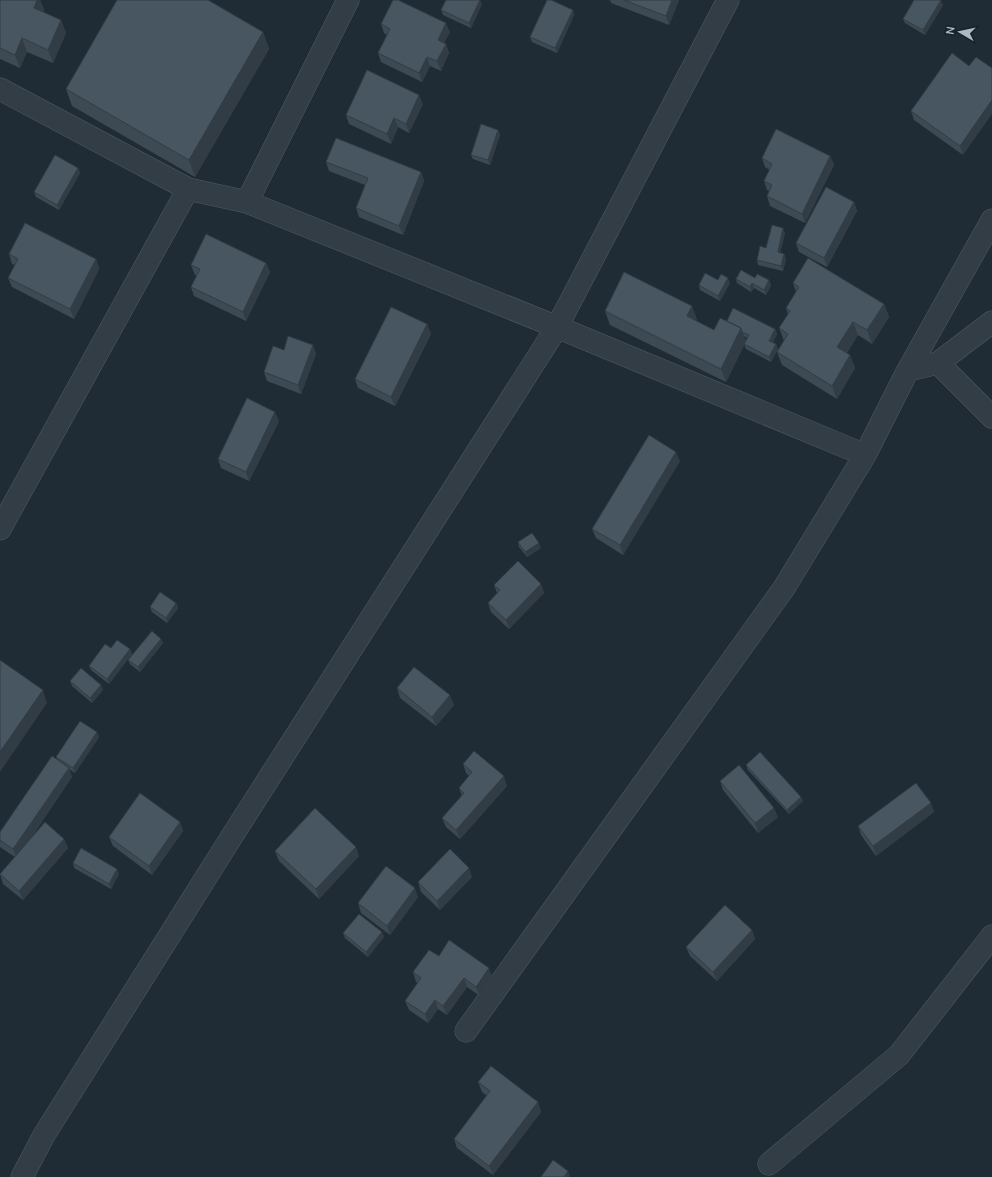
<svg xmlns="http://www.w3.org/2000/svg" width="992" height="1177" font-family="Manrope,sans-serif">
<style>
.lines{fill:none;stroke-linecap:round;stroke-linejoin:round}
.minor-casing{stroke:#505b64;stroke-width:23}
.minor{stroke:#333d46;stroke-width:22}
.wall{fill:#3d4a53;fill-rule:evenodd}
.shaded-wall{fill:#323c44}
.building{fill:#475661;stroke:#323c44}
</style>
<rect width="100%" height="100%" fill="#1f2c35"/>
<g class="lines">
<!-- minor casing -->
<g class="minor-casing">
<path id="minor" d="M0,89L188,189L247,202L557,327L865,455L908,370L992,220
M247,202L348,0
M938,363L992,417
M908,370L938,363L992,322
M0,529L188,189
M466,1031L784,588L865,455
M769,1164L899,1055L992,936
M22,1177L44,1135L234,833L557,327L728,0"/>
</g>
<!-- minor -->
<use href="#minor" class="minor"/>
</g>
<!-- wall -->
<path class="wall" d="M0,0H40L44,10L43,12L61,20L66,33L53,63L27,52L20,68L0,59Z
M610,0H679L669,25L611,3Z
M482,4L471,28L443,15L441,10Z
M943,5L925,35L905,23L903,19Z
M573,10L574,15L557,53L532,42L530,37Z
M381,24L450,32L444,43L446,44L449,53L441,71L430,66L422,82L381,62L378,53L387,35L384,33Z
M263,32L269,49L195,177L72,106L66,89Z
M952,53L963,155L914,120L911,111Z
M423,104L409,133L398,127L391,144L349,124L346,115Z
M498,130L500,135L490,165L473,159L471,155Z
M830,156L834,165L805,223L770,206L767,196L769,191L767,190L764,181L770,170L765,167L762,158Z
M326,162L421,172L424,181L403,235L359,217L356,208L365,185L329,171Z
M78,168L80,173L59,210L36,197L34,192Z
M854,202L857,211L827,267L799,252L796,243Z
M785,233L780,253L784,254L786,259L783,271L758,265L757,260L766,248Z
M9,254L96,259L99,269L74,319L12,287L8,278L15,265L12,264Z
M266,263L270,272L246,321L194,296L191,287L197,276L195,275L191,265Z
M755,278L769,280L771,285L766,295L754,288L751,292L737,283L736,279Z
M718,280L730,283L720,301L700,290L699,285Z
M793,283L884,304L889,317L872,344L858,335L847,353L850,355L855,368L837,399L782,365L777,352L784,341L779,328L788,314L786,308L796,292Z
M605,311L697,319L696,321L714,330L727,321L775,329L777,334L773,342L776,344L778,349L771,362L746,349L744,344L745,343L726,382L610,325ZM744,336L747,338L746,341Z
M427,324L431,334L395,406L358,388L355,379Z
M313,345L316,354L301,394L267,381L264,372L284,350Z
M279,421L249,481L221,468L218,459Z
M680,461L623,555L596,538L592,529Z
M518,542L541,548L527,557L519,547Z
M541,584L544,593L509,629L491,612L488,603L497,593L494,585Z
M176,603L178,608L167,623L152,612L150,607Z
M161,639L163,643L140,672L130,664L128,660Z
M111,648L130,649L132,654L109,684L91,670L89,666Z
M70,681L101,685L103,690L92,703L72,686Z
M397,688L454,705L436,726L400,698Z
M97,732L99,737L75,773L69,769L72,777L29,841L64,839L68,848L23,900L3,884L0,874L15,857L0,847V832L57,760L56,757Z
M463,764L507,786L460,839L446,827L442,818L462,796L459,788L469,776L466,773Z
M746,765L801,797L803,801L789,814L748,770Z
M720,781L778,817L758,833L723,790Z
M934,812L876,856L861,835L858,826Z
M180,822L183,831L152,875L113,846L109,837Z
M275,851L359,856L319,899L279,861Z
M73,863L119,874L111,889L74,868Z
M472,877L440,910L421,892L418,882Z
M418,897L390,935L361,913L358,903Z
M752,930L755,939L717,981L690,956L686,947Z
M382,932L384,937L368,957L345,938L343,933Z
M439,956L492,977L480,996L467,987L447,1015L438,1009L428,1023L409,1010L405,1001L418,983L416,982L413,972Z
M478,1082L538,1102L541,1112L493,1175L457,1148L454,1139L487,1096L482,1092Z"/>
<!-- shaded-wall -->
<path class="shaded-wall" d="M37,0H40L44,10L39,21L34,8Z
M480,0L482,4L471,28L469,23Z
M672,0H679L669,25L666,16Z
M941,0L943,5L925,35L923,30Z
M573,10L574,15L557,53L555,48Z
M61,20L66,33L53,63L48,50Z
M446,23L450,32L441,49L438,40Z
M263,32L269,49L195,177L189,160Z
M22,38L27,52L20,68L15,55Z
M446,44L449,53L441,71L437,61Z
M427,57L430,66L422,82L419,73Z
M419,95L423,104L409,133L406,124Z
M992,100V114L963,155L960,146Z
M394,118L398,127L391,144L387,134Z
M498,130L500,135L490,165L488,160Z
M830,156L834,165L805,223L802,214Z
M78,168L80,173L59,210L57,205Z
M421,172L424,181L403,235L399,226Z
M854,202L857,211L827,267L824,258Z
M783,228L785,233L779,257L778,252Z
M784,254L786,259L783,271L781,266Z
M96,259L99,269L74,319L70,309Z
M266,263L270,272L246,321L243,312Z
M728,278L730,283L720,301L718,296Z
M769,280L771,285L766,295L764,290Z
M752,283L754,288L751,292L750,287Z
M884,304L889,317L872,344L867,330Z
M692,306L697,319L692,330L687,316Z
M853,322L858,335L842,360L837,347Z
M427,324L431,334L395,406L391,397Z
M741,328L746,342L726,382L721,369Z
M775,329L777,334L771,346L769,341Z
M776,344L778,349L771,362L769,357Z
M313,345L316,354L301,394L298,385Z
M850,355L855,368L837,399L832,386Z
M275,412L279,421L249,481L246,472Z
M676,452L680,461L623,555L620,545Z
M539,543L541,548L527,557L525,552Z
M541,584L544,593L509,629L506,620Z
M176,603L178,608L167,623L166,618Z
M161,639L163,643L140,672L138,667Z
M130,649L132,654L109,684L107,679Z
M101,685L103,690L92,703L90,698Z
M43,690L47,703L0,772V752Z
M450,695L454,705L436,726L432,717Z
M97,732L99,737L75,773L73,768Z
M69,768L72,777L17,859L13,849Z
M504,776L507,786L460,839L456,830Z
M801,797L803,801L789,814L787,810Z
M931,803L934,812L876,856L873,846Z
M774,808L778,817L758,833L755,823Z
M180,822L183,831L152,875L149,866Z
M64,839L68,848L23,900L19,891Z
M356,847L359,856L319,899L316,889Z
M469,868L472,877L440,910L437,901Z
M117,869L119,874L111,889L109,884Z
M415,888L418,897L390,935L387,926Z
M752,930L755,939L717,981L713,972Z
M382,932L384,937L368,957L366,952Z
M489,968L492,977L480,996L476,987Z
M464,978L467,987L447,1015L443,1006Z
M435,1000L438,1009L428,1023L425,1014Z
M538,1102L541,1112L493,1175L489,1166Z
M568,1171L570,1176L569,1177H564Z"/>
<!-- building -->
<path class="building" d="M0,0H37L34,8L61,20L48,50L22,38L15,55L0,48Z
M117,0H208L263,32L189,160L66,89Z
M393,0H398L446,23L438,40L446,44L437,61L427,57L419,73L378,53L390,29L381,24Z
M446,0H480L469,23L441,10Z
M547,0H551L573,10L555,48L530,37Z
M624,0H672L666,16Z
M914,0H941L923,30L903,19Z
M952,53L969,66L976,57L992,68V100L960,146L911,111Z
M367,70L419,95L406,124L394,118L387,134L346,115Z
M481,124L498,130L488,160L471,155Z
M776,129L830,156L802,214L767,196L772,185L764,181L772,164L762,158Z
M336,138L421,172L399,226L356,208L368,178L326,162Z
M55,155L78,168L57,205L34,192Z
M826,187L854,202L824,258L796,243Z
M25,223L96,259L70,309L8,278L18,259L9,254Z
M772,225L783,228L778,252L784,254L781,266L757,260L760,246L766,248Z
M206,234L266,263L243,312L191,287L200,269L191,265Z
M808,258L884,304L867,330L853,322L837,347L850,355L832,386L777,352L788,334L779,328L790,311L786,308L799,287L793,283Z
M741,270L755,278L757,274L769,280L764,290L752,283L750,287L736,279Z
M624,272L692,306L687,316L714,330L720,318L741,328L721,369L605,311Z
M705,273L718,280L721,274L728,278L718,296L699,285Z
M391,307L427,324L391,397L355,379Z
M733,308L775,329L769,341L776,344L769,357L744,344L749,335L742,332L741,328L727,321Z
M288,336L313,345L298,385L264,372L273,346L284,350Z
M247,398L275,412L246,472L218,459Z
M649,435L676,452L620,545L592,529Z
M532,533L539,543L525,552L518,542Z
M518,561L541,584L506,620L488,603L500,590L494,585Z
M160,592L176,603L166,618L150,607Z
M152,631L161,639L138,667L128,660Z
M117,640L130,649L107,679L89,666L105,644L111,648Z
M0,660L43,690L0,752Z
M414,667L450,695L432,717L397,688Z
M81,668L101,685L90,698L70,681Z
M80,721L97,732L73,768L56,757Z
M474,751L504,776L456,830L442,818L464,793L459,788L472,772L463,764Z
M760,752L801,797L787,810L746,765Z
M52,756L69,768L13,849L0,840V832Z
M739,765L774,808L755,823L720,781Z
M916,783L931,803L873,846L858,826Z
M140,793L180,822L149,866L109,837Z
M315,808L356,847L316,889L275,851Z
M45,822L64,839L19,891L0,874Z
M81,848L117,869L109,884L73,863Z
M450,849L469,868L437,901L418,882Z
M386,866L415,888L387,926L358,903Z
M725,905L752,930L713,972L686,947Z
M359,914L382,932L366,952L343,933Z
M449,940L489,968L476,987L464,978L443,1006L435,1000L425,1014L405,1001L421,978L413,972L429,950L439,956Z
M491,1066L538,1102L489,1166L454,1139L490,1091L478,1082Z
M553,1160L568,1171L564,1177H541Z"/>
<!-- north arrow -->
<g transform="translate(960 32) rotate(279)" stroke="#18222a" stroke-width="3" paint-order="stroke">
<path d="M0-3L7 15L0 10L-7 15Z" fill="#adb8c3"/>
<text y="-6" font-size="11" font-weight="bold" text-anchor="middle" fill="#adb8c3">N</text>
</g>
</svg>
